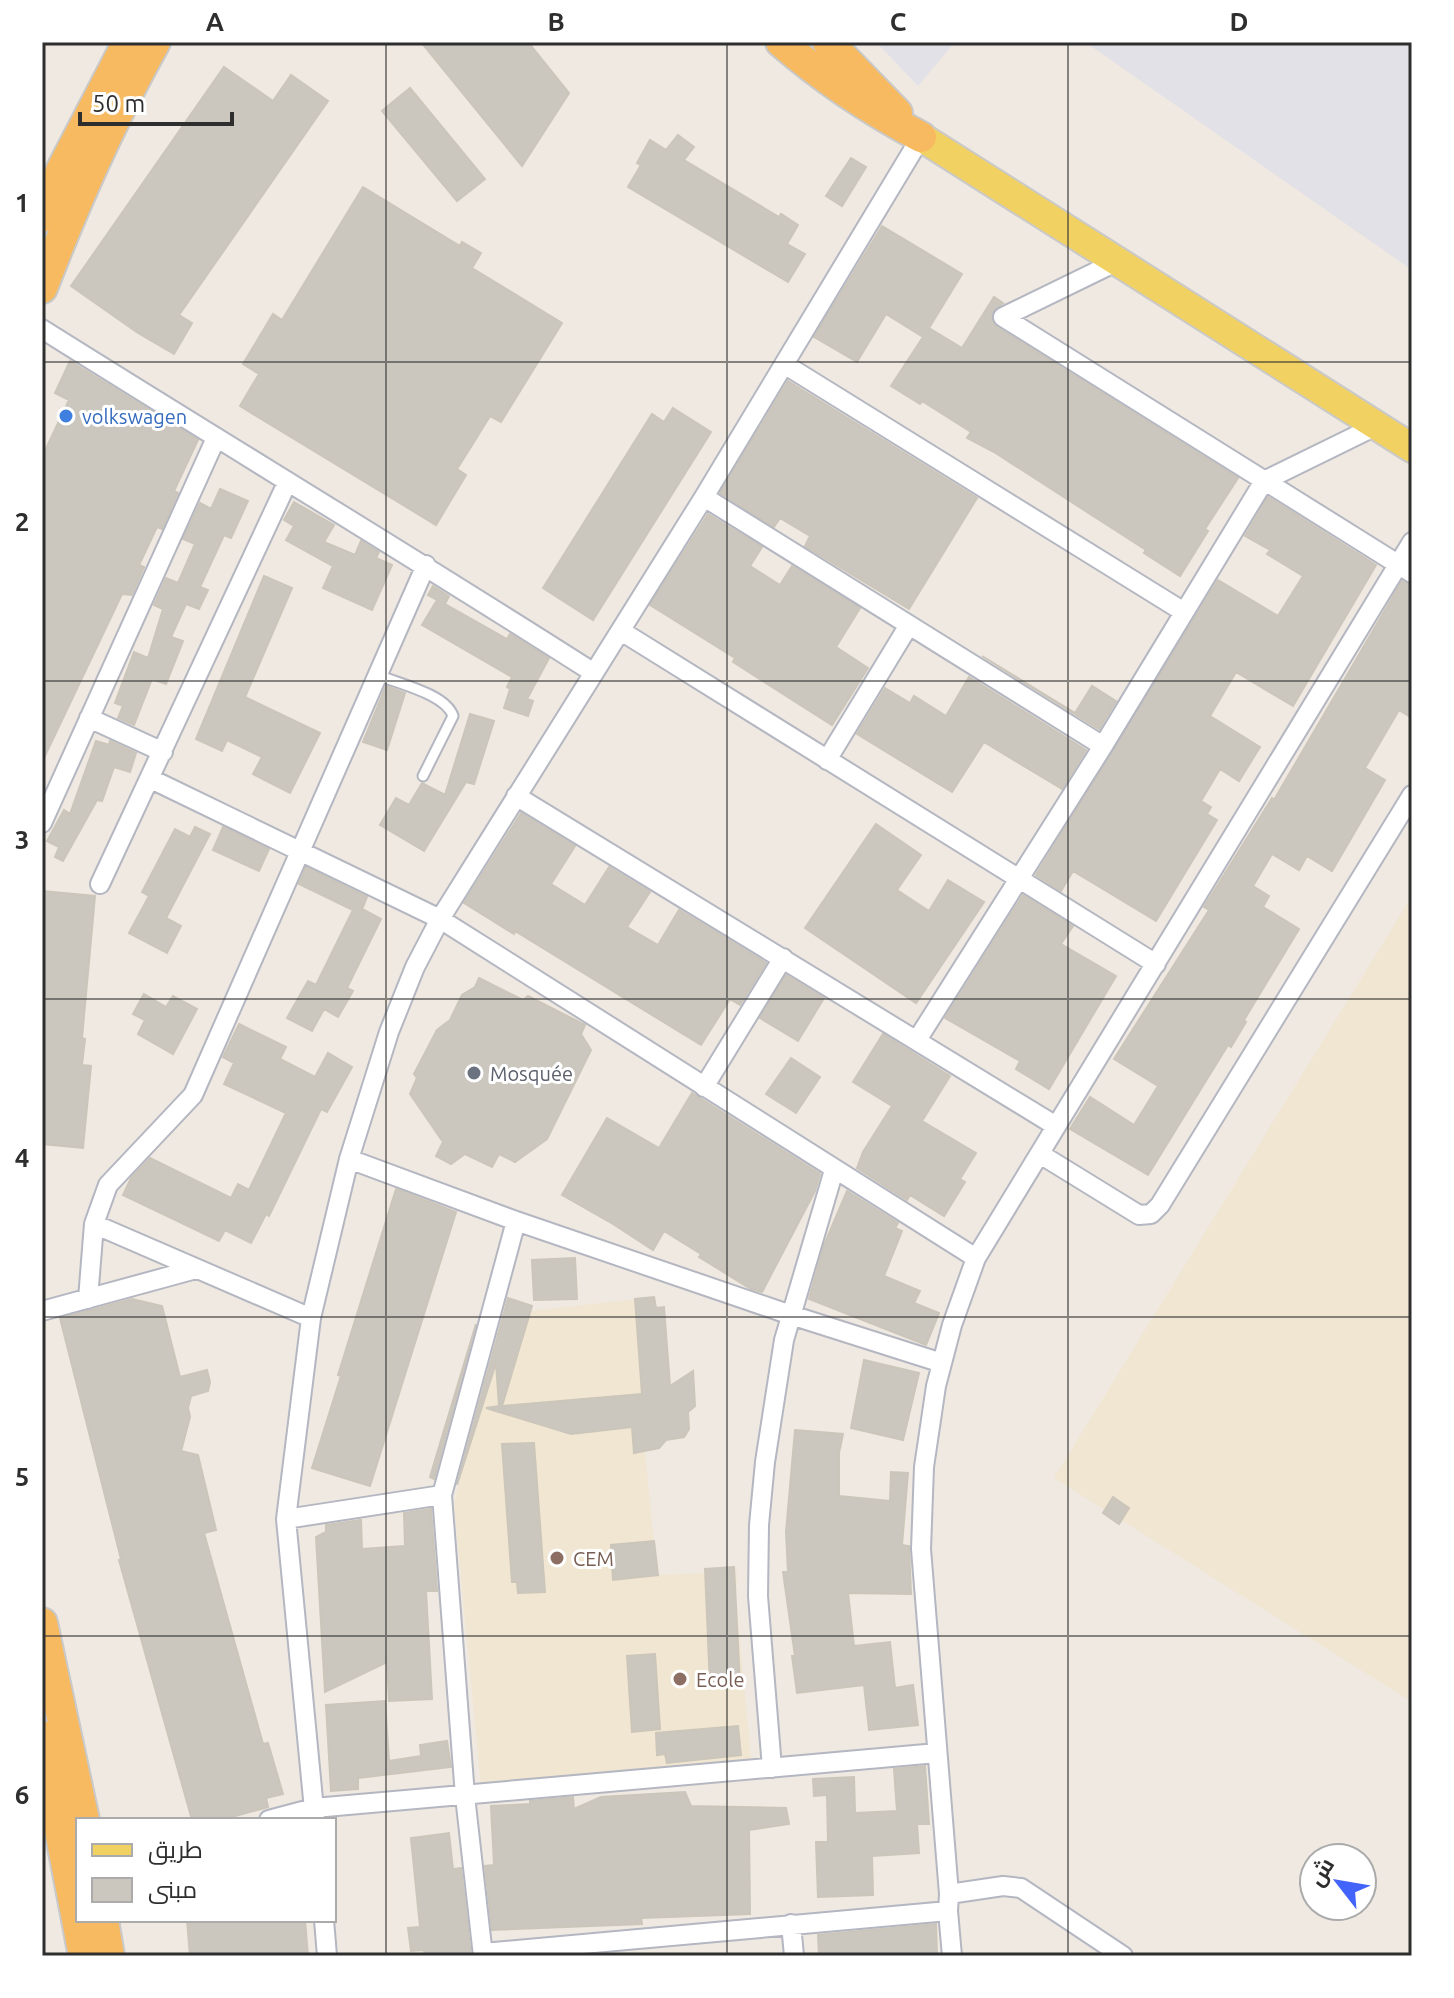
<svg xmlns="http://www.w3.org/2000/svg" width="1454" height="1998" font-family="Ubuntu,Cairo,sans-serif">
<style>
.industrial{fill:#e3e1e8}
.education{fill:#f0e6d1}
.building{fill:#cbc7bf;stroke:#cbc5ba;stroke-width:2}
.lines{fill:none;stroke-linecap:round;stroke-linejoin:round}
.service-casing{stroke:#b4b7c1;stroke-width:13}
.minor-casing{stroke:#b4b7c1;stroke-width:22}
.primary-casing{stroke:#c9c9c9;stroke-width:32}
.trunk-casing{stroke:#c9c9c9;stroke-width:34}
.service{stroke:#fff;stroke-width:9}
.minor{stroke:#fff;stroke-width:18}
.primary{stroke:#f2d163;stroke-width:28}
.trunk{stroke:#f8ba60;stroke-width:30}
.grid{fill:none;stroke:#2e2e2e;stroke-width:2;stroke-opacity:0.55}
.shop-dot{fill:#3f7fe0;stroke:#fff;stroke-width:3}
.worship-dot{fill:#6b7280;stroke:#fff;stroke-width:3}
.education-dot{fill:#8d6e63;stroke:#fff;stroke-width:3}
.labels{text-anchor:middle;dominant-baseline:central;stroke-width:6;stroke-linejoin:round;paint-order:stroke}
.shop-label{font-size:20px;fill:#366cbe;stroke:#fff;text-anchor:start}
.worship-label{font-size:20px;fill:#5b616d;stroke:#fff;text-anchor:start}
.education-label{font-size:20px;fill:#785e54;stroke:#fff;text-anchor:start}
.neatline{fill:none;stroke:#2e2e2e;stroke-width:3}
.grid-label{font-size:26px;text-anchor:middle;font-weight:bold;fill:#2e2e2e}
</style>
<rect width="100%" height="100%" fill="#efe9e1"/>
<!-- industrial -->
<path class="industrial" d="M876,42H955L918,86Z
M1085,42H1412V270Z"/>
<!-- education -->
<path class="education" d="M1412,896V1702L1054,1478Z
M654,1297L656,1307H664L671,1390L689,1374L694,1378L695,1406L686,1414L689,1429L684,1437L669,1436L659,1448L645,1451L657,1575L737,1572L736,1599L751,1759L481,1787L454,1504L503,1314Z"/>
<!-- building -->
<path class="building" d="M421,42H528L569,93L522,166Z
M224,67L273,101L291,75L328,101L179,315L192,323L174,354L138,333L71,286Z
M410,88L485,179L457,201L382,111Z
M678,135L694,147L684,160L779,217L781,214L798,225L787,244L805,254L788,282L628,187L641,165L637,163L650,140L666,150Z
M851,158L866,167L842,206L826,196Z
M363,187L460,246L462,242L481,253L472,268L562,323L501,422L490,416L474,442L457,469L466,475L436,525L240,406L259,374L243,364L273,314L282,320Z
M882,226L962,274L929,328L962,348L994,297L1003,303L994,310L991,316L997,327L1238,478L1205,529L1208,531L1180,576L1144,553L1146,550L994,452L967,438L971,432L922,401L920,404L891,386L923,337L886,314L857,362L814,337Z
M70,361L198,440L174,491L178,493L162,529L157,527L139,565L144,567L132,595L122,594L42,762V457L69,400L55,393Z
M788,381L977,498L909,609L805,546L810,536L780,518L774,527L720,493Z
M673,408L711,432L593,620L543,588L652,414L664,422Z
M220,489L248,501L231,538L224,535L200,587L208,590L199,609L186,604L171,637L183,641L166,684L152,679L134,725L118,718L123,706L115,703L134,652L148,658L163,609L154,605L166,578L178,583L195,544L183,539L200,503L211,509Z
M1268,497L1376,565L1293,706L1236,672L1210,716L1260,747L1239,781L1220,769L1201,801L1211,807L1207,814L1217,820L1156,921L1073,871L1061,891L1036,875L1218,580L1278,616L1303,576L1267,554L1270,550L1245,536Z
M294,502L334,525L324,542L355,555L361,541L379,552L376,558L392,565L372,610L323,588L333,566L286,540L294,526L284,520Z
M708,514L762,547L750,566L780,585L792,566L860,608L836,647L868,668L832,725L733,662L735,658L650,605Z
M264,576L292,588L245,697L320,733L290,793L253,774L262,757L227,740L222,751L196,739Z
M1402,581L1412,585V718L1399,710L1365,768L1385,780L1332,871L1307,856L1299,870L1272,854L1253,886L1269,896L1263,907L1299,929L1244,1020L1246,1022L1231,1047L1228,1045L1148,1175L1070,1129L1090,1097L1134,1125L1158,1086L1114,1059L1209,910L1204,907L1272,798L1274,800Z
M433,586L449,596L445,604L507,639L510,634L549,658L527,699L533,701L528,716L504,708L510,689L507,687L512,677L422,625L437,600L428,595Z
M982,656L1075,713L1092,686L1116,701L1099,729Z
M969,677L1086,750L1062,789L984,742L952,792L857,734L885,688L910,703L914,696L946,716Z
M386,686L405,693L387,750L363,742Z
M470,714L494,721L474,784L466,782L424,851L380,825L396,798L409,805L422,783L445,795Z
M96,741L109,745L110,741L136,753L130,772L114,767L102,801L97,800L63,861L55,857L59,847L47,841L64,810L70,814Z
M521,813L575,846L551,884L585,905L609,867L650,892L627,927L658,945L679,910L766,963L740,1005L730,999L701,1045L515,931L514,934L464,903Z
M876,824L921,855L897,890L929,911L948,880L984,902L916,1003L805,928Z
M195,827L210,834L166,918L181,926L167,953L129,933L149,896L142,892L175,829L190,837Z
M223,827L269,849L259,871L213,850Z
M306,867L367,897L362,909L381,919L347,988L353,991L338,1017L324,1009L312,1031L287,1018L308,981L316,985L353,910L299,884Z
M42,891L95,896L82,1038L85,1039L82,1065L91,1066L83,1148L42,1144Z
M1023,895L1073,926L1061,944L1116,976L1049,1089L1016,1069L1020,1061L945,1018Z
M786,975L824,998L798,1041L760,1018Z
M479,978L523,1000L528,996L585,1025L581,1034L591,1050L547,1139L515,1162L499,1154L492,1167L465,1154L451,1164L436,1156L443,1142L410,1094L417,1078L414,1074L437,1030L450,1020L462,995L475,987Z
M144,994L166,1007L173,996L197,1009L173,1054L138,1034L145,1020L133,1014Z
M239,1024L286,1047L280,1059L315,1077L328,1053L352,1067L327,1112L321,1109L269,1216L266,1214L251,1243L225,1230L219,1241L123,1195L131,1178L150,1158L231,1198L238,1184L249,1190L286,1113L224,1084L234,1063L223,1057Z
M883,1034L950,1076L922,1121L976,1153L960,1179L965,1182L944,1216L910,1195L907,1200L857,1168L863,1152L892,1106L853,1082Z
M791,1058L820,1077L796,1113L766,1094Z
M692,1093L820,1174L815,1191L762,1292L751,1289L699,1257L701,1254L664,1231L653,1250L613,1224L562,1195L607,1118L659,1148Z
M396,1189L456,1212L370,1486L312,1468L341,1376L338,1375Z
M847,1191L898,1223L895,1228L902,1231L884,1276L920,1291L914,1303L939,1313L926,1345L809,1299L824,1245Z
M575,1258L577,1299L534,1300L532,1260Z
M654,1297L656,1308L664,1307L670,1386L693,1371L695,1406L688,1412L689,1429L684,1437L666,1440L659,1448L634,1453L632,1427L571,1434L486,1408L499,1406L496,1363L457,1485L508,1298L532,1306L502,1406L642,1394L635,1299Z
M132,1299L162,1306L180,1377L207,1370L210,1382L208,1391L191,1396L188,1408L190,1417L181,1451L198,1455L216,1530L204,1533L263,1744L268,1743L283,1794L266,1798L268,1807L221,1820H192L119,1560L121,1559L60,1318Z
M476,1324L434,1479L430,1477Z
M864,1360L919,1373L903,1440L851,1428Z
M795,1430L843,1434L839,1453V1496L890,1501L891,1472L908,1473L902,1545L909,1546L911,1594L848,1593L854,1646L890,1642L895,1688L913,1685L918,1725L869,1730L864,1685L797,1693L792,1656H795L783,1572H788L786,1532Z
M534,1443L545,1592L518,1593L517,1582H512L502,1444Z
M1113,1497L1129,1508L1119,1524L1103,1513Z
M431,1509L437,1591H426L432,1699L389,1701L387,1662L325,1692L316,1537L326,1532V1525L361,1520L362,1549L405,1546L404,1513Z
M654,1541L658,1575L613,1580L611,1545Z
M734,1567L740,1684L710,1686L705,1569Z
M655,1654L660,1729L632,1732L627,1656Z
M385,1701L389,1761L421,1756L420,1745L447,1741L451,1767L358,1778V1789L331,1791L326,1705Z
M738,1726L741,1755L667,1763L665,1754L657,1755L656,1733Z
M925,1766L929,1824H917L919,1853L872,1856L873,1895L818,1897L816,1842H828L827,1795L814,1796L813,1779L854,1777L855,1813L897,1811L894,1769Z
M685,1792L691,1806L786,1808L789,1824L749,1830L750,1914L641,1918L642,1924L492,1930L485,1866L494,1865L491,1806L530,1804V1801L573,1797L574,1809L601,1797Z
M449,1833L453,1869L461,1868L471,1956H425L424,1950L411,1951L408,1928L420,1927L411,1838Z
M187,1920H305L308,1956H190Z
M936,1924L937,1956H819L818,1935Z"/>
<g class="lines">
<!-- service casing -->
<g class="service-casing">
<path id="service" d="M378,675C399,684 446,694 453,716L423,776"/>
</g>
<!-- minor casing -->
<g class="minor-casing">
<path id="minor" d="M1118,261L1003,317L1412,573
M42,329C225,444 411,556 594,673
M784,364L1184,612
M704,497L1103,746
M621,631L1156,964
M89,718L163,752
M827,760L909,625
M151,779L440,919L976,1258
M516,796L1056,1126
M42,823L216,438
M100,884L287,483
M917,1040L1103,746L1264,481L1376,426
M704,1087L783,958
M1040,1154L1139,1215L1151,1214L1160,1205L1412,795
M349,1159L516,1221L791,1315L942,1363
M94,1224L311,1318
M88,1299L94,1224L108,1185L193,1095L426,565
M42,1311L196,1269
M442,1495L465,1796L483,1956
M286,1519L442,1495L516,1221
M772,1768L758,1596L759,1525L765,1462L784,1340L834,1170
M269,1820L314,1808L937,1753
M315,1820L286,1519L311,1318L349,1159L389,1032L415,967L440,919L704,497L921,137
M949,1894L1003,1886L1021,1888L1123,1956
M324,1920L327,1956
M791,1924L794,1956
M483,1953L948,1911
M952,1956L948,1911L949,1894L921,1549L924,1467L936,1386L952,1325L976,1258L1412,542"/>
</g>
<!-- primary casing -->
<g class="primary-casing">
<path id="primary" d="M921,137L1412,448"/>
</g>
<!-- trunk casing -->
<g class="trunk-casing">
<path id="trunk" d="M781,42C825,80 870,110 921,137
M828,42L897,113
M42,217L61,171L128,42
M42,288C74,204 111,121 155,42
M42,1623L84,1820
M42,1736L84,1956
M103,1920L109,1956"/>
</g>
<!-- service -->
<use href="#service" class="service"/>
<!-- minor -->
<use href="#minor" class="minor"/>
<!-- primary -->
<use href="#primary" class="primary"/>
<!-- trunk -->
<use href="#trunk" class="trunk"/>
</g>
<!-- grid -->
<path class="grid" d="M386,42V1956M727,42V1956M1068,42V1956M42,362H1412M42,681H1412M42,999H1412M42,1317H1412M42,1636H1412"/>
<!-- markers -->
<circle class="shop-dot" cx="66" cy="416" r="8"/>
<circle class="worship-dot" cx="474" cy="1073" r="8"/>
<g class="education-dot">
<circle cx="557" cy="1558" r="8"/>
<circle cx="680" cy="1679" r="8"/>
</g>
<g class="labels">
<!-- shop labels -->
<g class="shop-label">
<text x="82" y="416">volkswagen</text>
</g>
<!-- worship labels -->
<g class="worship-label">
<text x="490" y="1073">Mosquée</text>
</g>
<!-- education labels -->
<g class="education-label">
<text x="573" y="1558">CEM</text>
<text x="696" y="1679">Ecole</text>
</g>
</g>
<!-- border -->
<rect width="1454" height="1998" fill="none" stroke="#ffffff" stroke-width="88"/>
<!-- legend -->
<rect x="76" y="1818" width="260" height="104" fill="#ffffff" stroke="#ababab" stroke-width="2"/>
<rect x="92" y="1844" width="40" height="12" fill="#f2d163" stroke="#ababab" stroke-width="2"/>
<text x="148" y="1858" font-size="24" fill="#2e2e2e">طريق</text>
<rect x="92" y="1878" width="40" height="24" fill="#cbc7bf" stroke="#ababab" stroke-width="2"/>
<text x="148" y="1898" font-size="24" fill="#2e2e2e">مبنى</text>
<!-- north arrow -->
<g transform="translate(1338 1882) rotate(301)"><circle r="38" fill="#ffffff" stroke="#ababab" stroke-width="2"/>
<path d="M0-6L14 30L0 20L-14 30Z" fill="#4264fb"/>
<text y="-12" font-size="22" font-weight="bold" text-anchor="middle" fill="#2e2e2e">ش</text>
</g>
<!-- scale -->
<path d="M80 112v12h152v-12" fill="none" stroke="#2e2e2e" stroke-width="4"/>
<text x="92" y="112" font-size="24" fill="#2e2e2e" stroke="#ffffff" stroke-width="6" paint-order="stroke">50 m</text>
<rect x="44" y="44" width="1366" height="1910" class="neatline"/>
<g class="grid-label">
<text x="215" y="31">A</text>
<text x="556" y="31">B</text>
<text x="898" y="31">C</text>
<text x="1239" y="31">D</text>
<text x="22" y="212">1</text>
<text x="22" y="531">2</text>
<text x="22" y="849">3</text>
<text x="22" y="1167">4</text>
<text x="22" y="1486">5</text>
<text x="22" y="1804">6</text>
</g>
</svg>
